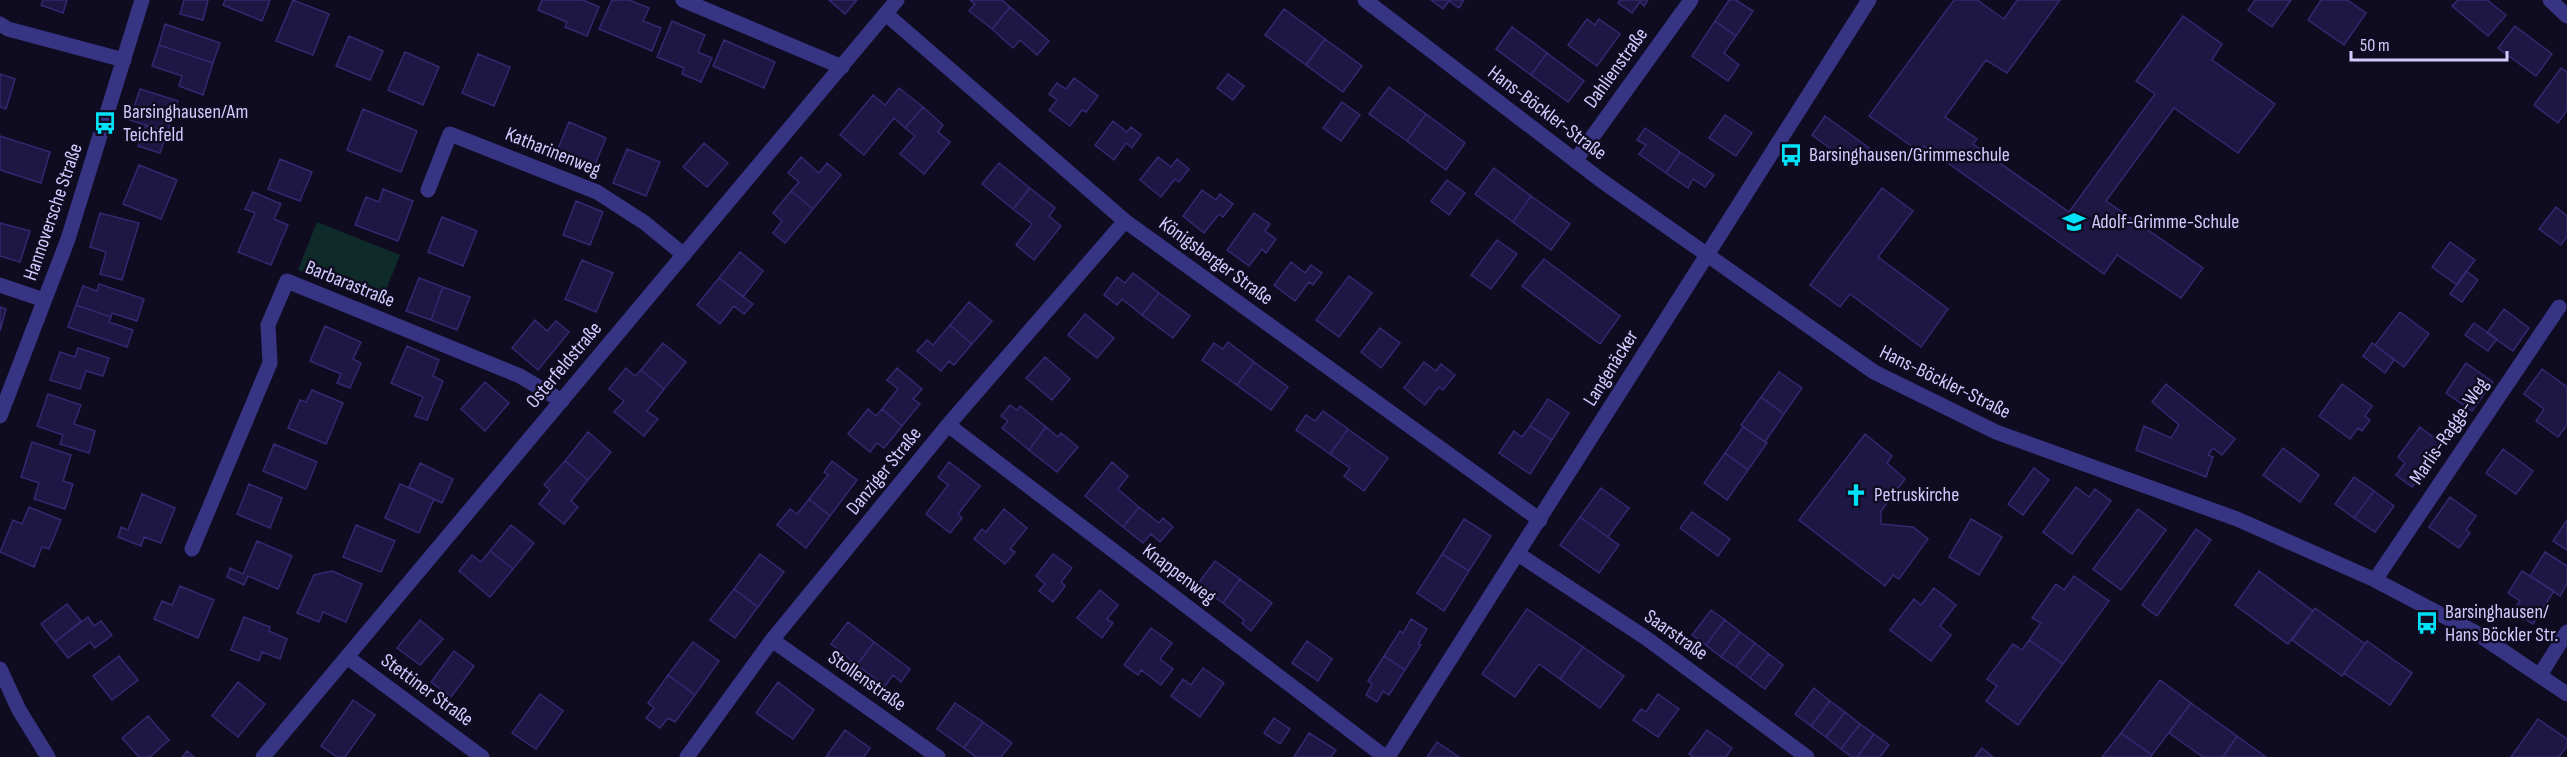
<svg xmlns="http://www.w3.org/2000/svg" width="2567" height="757" font-family="'Sofia Sans Condensed',sans-serif">
<style>
.green{fill:#0e2b2a}
.building{fill:#1f1743;stroke:#352770;stroke-width:1.5}
.lines{fill:none;stroke-linecap:round;stroke-linejoin:round}
.minor{stroke:#363483;stroke-width:15}
.tertiary{stroke:#363483;stroke-width:15}
.labels{text-anchor:middle;dominant-baseline:central;stroke-width:5;stroke-linejoin:round;paint-order:stroke}
.street-label{font-size:20px;fill:#d1ccff;stroke:#0f0c21}
.poi-label{font-size:20px;fill:#d1ccff;stroke:#0f0c21;text-anchor:start}
</style>
<rect width="100%" height="100%" fill="#0f0c21"/>
<!-- green -->
<path class="green" d="M317,222L400,255L381,302L298,270Z"/>
<!-- building -->
<path class="building" d="M43,0H67L63,13L41,5Z
M184,0H208L203,20L180,14Z
M225,0H270L262,21L223,5Z
M293,0L329,14L313,55L276,41Z
M542,0H583L599,7L587,36L565,27L567,22L538,10Z
M612,0H629L649,8L643,21L661,28L652,51L599,29Z
M829,0H857L845,14Z
M970,0H1002L1010,7L992,29L969,11L975,4Z
M1431,0H1464L1459,8L1449,1L1443,9Z
M1620,0H1648L1644,6L1640,2L1632,13L1618,3Z
M1729,0H1736L1753,11L1736,36L1715,21Z
M1954,0H1977L2004,19L2017,0H2060L2007,73L1986,60L1945,117L1977,139L1973,144L2069,212L2155,94L2136,81L2183,16L2222,44L2212,60L2275,104L2238,153L2174,108L2106,201L2203,268L2181,298L2117,255L2104,274L1924,146L1920,152L1869,116Z
M2255,0H2291L2272,27L2248,10Z
M2321,0H2347L2366,13L2344,45L2308,20Z
M2458,0H2487L2506,15L2488,36L2452,6Z
M1010,7L1049,41L1037,55L1020,40L1013,48L992,29Z
M1284,9L1325,39L1306,65L1265,35Z
M1587,19L1595,25L1599,19L1620,34L1597,66L1568,45Z
M672,21L705,35L698,52L712,58L701,82L682,74L684,68L657,57Z
M1715,21L1736,36L1724,53L1739,65L1728,81L1692,56Z
M165,24L220,43L213,63L159,45Z
M2515,26L2552,54L2536,76L2498,48Z
M1512,27L1547,53L1531,75L1496,49Z
M349,36L383,51L370,80L336,66Z
M1325,39L1362,66L1343,92L1306,65Z
M724,40L775,62L764,88L713,66Z
M159,45L213,63L203,95L179,86L182,76L152,66Z
M405,52L439,67L423,105L388,90Z
M1547,53L1584,81L1568,102L1531,75Z
M478,54L510,67L494,106L462,93Z
M2561,68L2567,72V110L2558,123L2534,105Z
M0,74L15,79L6,109L0,107Z
M1228,74L1244,86L1233,100L1217,88Z
M1074,78L1098,96L1086,112L1082,110L1070,126L1049,110L1057,100L1049,94L1057,83L1066,89Z
M1389,87L1426,114L1407,141L1369,114Z
M899,88L923,107L905,128L894,118L864,155L840,135L873,95L885,105Z
M140,89L178,101L167,132L130,120Z
M1342,102L1360,115L1341,141L1323,128Z
M923,107L943,125L938,132L950,142L924,174L900,154L915,136L905,128Z
M363,109L417,131L401,172L347,150Z
M1426,114L1465,143L1446,170L1407,141Z
M1725,115L1752,133L1736,156L1709,138Z
M1825,116L1869,148L1856,167L1812,135Z
M1113,121L1127,132L1131,127L1141,135L1132,148L1126,143L1114,160L1095,145Z
M569,122L606,138L591,174L554,158Z
M146,125L167,132L160,153L138,146Z
M1645,128L1680,152L1666,173L1639,154L1646,145L1637,140Z
M0,136L50,152L41,183L0,170Z
M704,143L728,163L707,187L683,167Z
M627,149L660,162L646,196L613,183Z
M1680,152L1714,175L1705,187L1693,179L1688,188L1666,173Z
M801,157L819,173L827,163L841,175L813,209L791,191L799,182L788,173Z
M1158,157L1171,167L1177,159L1189,169L1179,182L1175,179L1161,197L1140,180Z
M280,159L312,172L300,201L268,189Z
M999,163L1030,188L1013,209L982,184Z
M139,165L177,180L161,219L123,204Z
M1494,168L1531,196L1513,222L1475,194Z
M1447,180L1465,193L1449,215L1431,201Z
M1030,188L1055,208L1049,216L1061,226L1034,260L1016,245L1032,224L1013,209Z
M1882,188L1913,211L1878,257L1948,309L1921,347L1850,294L1840,307L1810,285Z
M383,189L413,201L398,241L355,225L366,197L379,202Z
M1202,190L1216,200L1220,194L1233,204L1223,217L1219,214L1204,233L1183,216Z
M791,191L813,209L785,243L773,233L782,221L773,213Z
M253,192L281,204L274,219L288,225L271,265L238,252L255,213L245,209Z
M1531,196L1570,224L1551,250L1513,222Z
M576,201L603,212L590,245L563,235Z
M2556,207L2567,216V236L2561,245L2539,229Z
M100,213L139,223L122,280L100,274L106,252L90,247Z
M1254,213L1270,224L1265,231L1276,239L1266,253L1262,249L1249,266L1227,250Z
M442,217L477,231L463,266L428,252Z
M0,223L30,231L20,262L0,256Z
M1497,240L1517,254L1491,289L1471,275Z
M2450,242L2475,260L2457,285L2432,267Z
M740,252L763,271L743,297L719,278Z
M1544,259L1620,316L1600,344L1522,286Z
M582,260L613,273L596,312L565,299Z
M1291,262L1305,273L1311,265L1322,273L1313,285L1309,282L1295,301L1274,285Z
M2466,271L2478,280L2462,302L2450,294Z
M1133,273L1159,293L1142,315L1122,299L1117,305L1104,295L1117,277L1125,283Z
M1349,276L1372,293L1339,337L1316,320Z
M419,278L443,287L431,320L406,311Z
M719,278L753,304L744,314L734,306L720,324L697,305Z
M99,284L144,299L137,321L112,313L111,317L76,305L83,286L97,291Z
M443,287L470,297L457,330L431,320Z
M1159,293L1190,316L1173,338L1142,315Z
M969,302L992,321L972,344L950,325Z
M76,305L111,317L109,322L133,330L127,347L68,327Z
M0,307L6,309L0,331Z
M2504,309L2529,328L2513,351L2487,333Z
M2400,312L2429,334L2404,367L2375,345Z
M1085,314L1114,338L1097,358L1068,335Z
M535,320L547,331L556,321L569,332L538,370L512,348Z
M2474,323L2497,339L2488,351L2465,335Z
M950,325L972,344L954,365L949,361L941,371L917,351L927,340L933,345Z
M325,326L361,342L353,359L361,363L350,388L337,383L341,374L310,361Z
M1380,328L1400,343L1381,368L1361,352Z
M1228,342L1254,362L1237,385L1202,360L1214,343L1223,349Z
M663,343L686,362L664,389L641,370Z
M2372,343L2394,360L2385,373L2363,356Z
M407,346L439,360L433,376L443,381L427,420L415,416L423,397L391,383Z
M78,348L109,358L103,376L86,371L80,389L50,380L60,352L75,357Z
M1045,357L1070,379L1052,400L1026,378Z
M1254,362L1288,387L1271,410L1237,385Z
M1424,362L1436,371L1441,364L1455,375L1443,390L1439,387L1425,405L1404,388Z
M2466,363L2493,382L2472,411L2446,393Z
M626,368L635,376L641,370L664,389L647,411L658,419L644,436L614,412L624,401L609,389Z
M897,368L922,389L913,399L920,404L902,426L882,409L898,389L887,380Z
M2542,369L2567,387V425L2558,437L2536,421L2544,409L2524,394Z
M1779,372L1802,388L1784,414L1761,397Z
M485,382L509,403L485,431L461,409Z
M2166,384L2235,439L2222,455L2213,448L2208,455L2213,457L2206,477L2136,450L2144,426L2171,438L2179,425L2152,402Z
M2342,384L2372,406L2365,416L2370,420L2362,431L2358,428L2350,439L2319,416Z
M312,390L343,403L326,444L288,428L300,400L306,402Z
M48,394L81,405L74,424L95,431L89,453L60,444L63,435L37,426Z
M1761,397L1784,414L1765,442L1741,425Z
M1548,399L1569,413L1552,440L1530,426Z
M1010,405L1017,410L1020,406L1046,427L1029,450L1002,428L1008,421L1001,416Z
M868,409L876,416L882,409L902,426L884,448L877,443L870,452L848,434Z
M1323,411L1348,429L1330,454L1296,430L1306,415L1315,421Z
M1530,426L1552,440L1530,474L1499,453L1514,431L1522,437Z
M1046,427L1058,437L1061,433L1078,447L1057,472L1029,450Z
M1743,427L1767,443L1748,470L1725,453Z
M2420,427L2443,445L2412,487L2396,475L2405,463L2398,457Z
M1348,429L1388,458L1364,491L1344,476L1350,468L1330,454Z
M588,432L611,452L588,480L565,461Z
M1865,434L1892,456L1887,463L1905,479L1881,511V524L1913,527L1928,539L1899,579L1893,575L1885,586L1799,520Z
M32,442L71,455L63,481L73,484L65,509L34,499L39,483L21,477Z
M274,444L317,462L306,489L263,471Z
M2283,448L2319,475L2300,502L2263,475Z
M2503,449L2533,471L2516,494L2486,473Z
M1725,453L1748,470L1727,500L1704,483Z
M565,461L588,480L571,501L578,507L564,524L539,504L550,490L544,485Z
M832,461L857,480L830,516L809,499L828,475L824,472Z
M949,462L980,486L958,514L962,518L950,533L926,514L948,485L938,477Z
M1112,462L1128,476L1118,489L1139,507L1123,527L1085,496Z
M420,463L453,479L442,503L409,487Z
M2034,468L2049,480L2023,515L2008,504Z
M2354,477L2374,491L2354,518L2335,504Z
M249,484L282,498L270,528L237,514Z
M400,484L434,499L419,533L385,518Z
M2076,487L2089,497L2095,489L2111,501L2072,554L2043,532Z
M1601,488L1629,508L1608,537L1580,517Z
M2374,491L2394,506L2375,532L2354,518Z
M142,494L175,508L161,543L144,537L141,546L118,537L121,527L128,530Z
M2450,497L2476,516L2466,530L2470,533L2459,548L2429,527Z
M809,499L830,516L806,548L777,525L790,509L797,514Z
M29,507L61,520L49,549L42,547L34,567L0,552L13,520L22,524Z
M1139,507L1159,523L1163,518L1173,527L1160,542L1151,534L1143,543L1123,527Z
M1004,509L1027,528L1010,549L1015,552L1005,564L974,539L982,529L986,532Z
M2138,509L2166,530L2121,590L2093,569Z
M1692,512L1730,539L1718,556L1680,528Z
M1580,517L1619,545L1599,573L1560,545Z
M1464,519L1491,536L1469,571L1442,554Z
M1971,519L2002,537L1979,575L1949,557Z
M2567,520V550L2553,541Z
M356,525L395,541L381,572L343,557Z
M511,525L534,543L513,569L490,551Z
M2196,529L2211,540L2157,616L2142,605Z
M257,541L292,556L278,589L248,576L244,585L227,577L230,568L243,574Z
M490,551L513,569L490,597L459,571L472,555L481,562Z
M2545,552L2567,566V584L2560,596L2530,576Z
M760,554L784,572L758,607L734,589Z
M1053,554L1072,568L1061,582L1065,586L1053,602L1039,591L1045,584L1036,576Z
M1442,554L1469,571L1444,611L1417,593Z
M1215,561L1240,579L1223,603L1197,585Z
M332,571L362,584L346,622L323,612L319,622L297,613L314,575Z
M2259,571L2313,611L2288,644L2235,605Z
M2522,571L2554,591L2533,624L2513,611L2520,601L2508,593Z
M2074,576L2109,601L2063,664L2029,640L2041,623L2032,618L2056,584L2064,590Z
M1240,579L1272,603L1251,631L1242,623L1244,620L1223,603Z
M180,586L214,600L198,638L154,619L162,601L172,605Z
M1934,588L1956,605L1940,626L1951,635L1931,661L1890,630L1914,599L1921,605Z
M734,589L758,607L735,638L710,620Z
M1100,590L1118,605L1107,619L1113,623L1102,638L1077,618Z
M67,604L81,621L55,642L41,624Z
M2315,608L2365,644L2342,676L2292,640Z
M1527,609L1583,647L1560,679L1539,664L1515,697L1482,674Z
M1711,610L1725,620L1706,645L1692,635Z
M88,617L94,626L101,621L112,635L95,648L90,642L68,658L55,642Z
M244,617L270,627L269,631L287,639L280,659L262,652L259,661L231,650Z
M1411,619L1427,629L1418,644L1421,645L1405,670L1384,656L1400,631L1403,633Z
M420,620L443,639L420,665L397,648Z
M1725,620L1740,632L1721,657L1706,645Z
M848,622L874,642L857,665L831,644Z
M1151,628L1172,643L1160,659L1173,669L1161,685L1141,670L1138,675L1124,665Z
M1740,632L1755,643L1736,667L1721,657Z
M2029,640L2063,664L2018,725L1986,701L1997,686L1987,679L2013,644L2022,650Z
M1307,641L1332,659L1318,681L1292,663Z
M2367,641L2412,673L2390,705L2344,673Z
M693,642L719,661L695,695L668,675Z
M874,642L910,669L901,682L893,675L885,686L857,665Z
M1755,643L1769,654L1750,678L1736,667Z
M1583,647L1624,676L1600,708L1560,679Z
M454,651L474,666L451,697L431,682Z
M1769,654L1783,665L1765,689L1750,678Z
M119,656L138,680L112,700L93,676Z
M1384,656L1405,670L1389,695L1383,691L1377,702L1366,695L1372,684L1368,681Z
M1203,668L1224,683L1200,717L1171,696L1183,679L1191,685Z
M668,675L695,695L675,722L668,718L660,728L646,718L654,708L648,703Z
M2160,680L2191,703L2152,755L2121,733Z
M238,682L265,704L238,737L212,716Z
M778,682L814,710L793,739L756,713Z
M1814,688L1830,701L1811,726L1795,714Z
M540,694L563,711L536,749L512,733Z
M1658,694L1679,709L1658,737L1633,720L1641,709L1646,712Z
M353,700L375,715L345,757H337L321,746Z
M1830,701L1845,712L1826,737L1811,726Z
M955,703L983,722L964,748L937,729Z
M2191,703L2237,736L2223,757H2203L2169,733Z
M1845,712L1860,724L1841,749L1826,737Z
M148,716L169,740L150,757H139L122,738Z
M1274,718L1290,729L1280,744L1264,733Z
M2538,719L2567,739V746L2559,757H2511Z
M983,722L1012,743L1001,757H976L964,748Z
M1860,724L1874,734L1857,757H1852L1841,749Z
M845,730L870,748L864,757H826Z
M1707,730L1732,748L1726,757H1694L1689,754Z
M1309,733L1336,750L1331,757H1294Z
M2121,733L2152,755L2151,757H2102Z
M1874,734L1889,745L1880,757H1857Z
M2237,736L2266,757H2223Z
M1437,742L1459,757H1427Z
M1982,748L1993,757H1975Z
M187,751L194,757H182Z"/>
<g class="lines">
<!-- minor -->
<path class="minor" d="M683,0L842,67
M1365,0L1602,181L1874,372L1996,432L2237,519L2375,580L2476,633L2567,694
M2550,0L2567,16
M886,14L1125,221L1540,520
M0,24L8,29L124,60
M1575,161L1691,0
M428,190L450,134L597,192L645,223L684,255
M0,285L44,300
M948,425L1385,757
M192,549L270,363L268,325L287,281L520,376L562,401
M1518,554L1646,638L1807,757
M2375,580L2559,307
M772,640L938,757
M347,657L482,757
M2540,675L2567,632
M263,757L897,0
M687,757L772,640L948,425L1125,221
M1388,757L1869,0"/>
<!-- tertiary -->
<path class="tertiary" d="M0,416L68,239L142,0
M0,669L19,710L48,757"/>
</g>
<!-- icons -->
<defs>
<g id="bus-bare" transform="scale(1.8)"><path d="M-5-6H5V4H4V6H2V4H-2V6H-4V4H-5ZM-3.5-4V0h7V-4ZM-3.5 1.2v1.5H-2V1.2ZM2 1.2v1.5H3.5V1.2Z" fill="#00e1f7" stroke="#0f0c21" stroke-width="2.5" paint-order="stroke"/></g>
<g id="school-bare" transform="scale(1.8)"><path d="M0-5L7-2L0 1L-7-2ZM-4 1L0 2.5L4 1V4Q0 6-4 4Z" fill="#00e1f7" stroke="#0f0c21" stroke-width="2.5" paint-order="stroke"/></g>
<g id="church-bare" transform="scale(1.8)"><path d="M-1.2-6h2.4v3.5h3.3v2.4h-3.3V6h-2.4V-.1h-3.3v-2.4h3.3Z" fill="#00e1f7" stroke="#0f0c21" stroke-width="2.5" paint-order="stroke"/></g>
</defs>
<g fill-rule="evenodd">
<use href="#bus-bare" x="105" y="123"/>
<use href="#bus-bare" x="1791" y="155"/>
<use href="#school-bare" x="2074" y="222"/>
<use href="#church-bare" x="1856" y="495"/>
<use href="#bus-bare" x="2427" y="623"/>
</g>
<g class="labels">
<!-- street labels -->
<g class="street-label">
<text transform="translate(1616 68) rotate(-54)">Dahlienstraße</text>
<text transform="translate(1547 113) rotate(37)">Hans-Böckler-Straße</text>
<text transform="translate(553 152) rotate(22)">Katharinenweg</text>
<text transform="translate(53 212) rotate(-71)">Hannoversche Straße</text>
<text transform="translate(1216 261) rotate(36)">Königsberger Straße</text>
<text transform="translate(350 284) rotate(22)">Barbarastraße</text>
<text transform="translate(564 365) rotate(-50)">Osterfeldstraße</text>
<text transform="translate(1611 368) rotate(-58)">Langenäcker</text>
<text transform="translate(1945 382) rotate(26)">Hans-Böckler-Straße</text>
<text transform="translate(2449 431) rotate(-56)">Marlis-Ragge-Weg</text>
<text transform="translate(884 471) rotate(-51)">Danziger Straße</text>
<text transform="translate(1179 574) rotate(37)">Knappenweg</text>
<text transform="translate(1676 635) rotate(35)">Saarstraße</text>
<text transform="translate(867 681) rotate(35)">Stollenstraße</text>
<text transform="translate(427 690) rotate(36)">Stettiner Straße</text>
</g>
<!-- poi labels -->
<g class="poi-label">
<text x="123" y="112">Barsinghausen/Am<tspan x="123" dy="23">Teichfeld</tspan></text>
<text x="1809" y="155">Barsinghausen/Grimmeschule</text>
<text x="2092" y="222">Adolf-Grimme-Schule</text>
<text x="1874" y="495">Petruskirche</text>
<text x="2445" y="612">Barsinghausen/<tspan x="2445" dy="23">Hans Böckler Str.</tspan></text>
</g>
</g>
<!-- scale -->
<path d="M2351 51v9h156v-9" fill="none" stroke="#d1ccff" stroke-width="3"/>
<text x="2360" y="51" font-size="18" fill="#d1ccff" stroke="#0f0c21" stroke-width="4.5" paint-order="stroke">50 m</text>
</svg>
